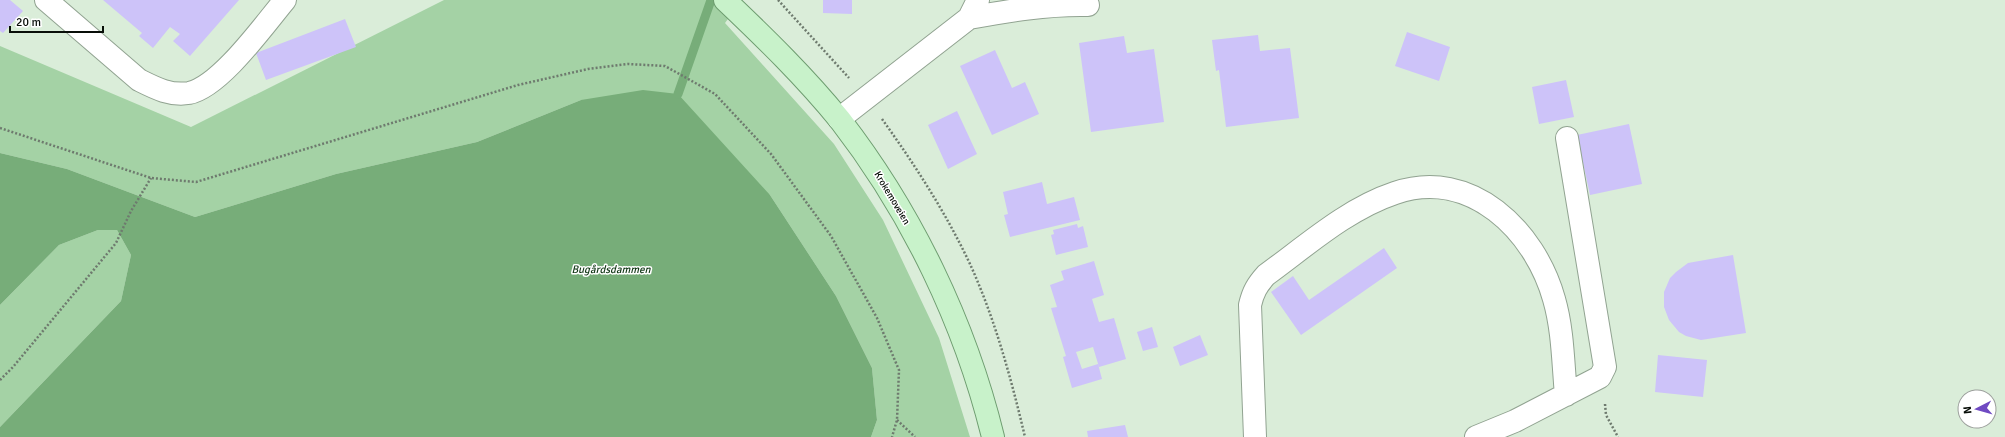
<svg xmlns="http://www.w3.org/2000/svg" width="2005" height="437" font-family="Signika,sans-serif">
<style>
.green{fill:#a4d2a5}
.water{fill:#77ad79}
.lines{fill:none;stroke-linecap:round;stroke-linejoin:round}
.stream{stroke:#77ad79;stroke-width:9}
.building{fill:#cdc3f9}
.minor-casing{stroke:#91a391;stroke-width:24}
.major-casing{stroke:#6d9c6f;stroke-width:24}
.path{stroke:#6e7a6e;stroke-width:2.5;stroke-dasharray:2 2;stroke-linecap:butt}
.minor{stroke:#fff;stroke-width:22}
.major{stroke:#c8f2ca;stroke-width:22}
.labels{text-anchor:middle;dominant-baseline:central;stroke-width:3;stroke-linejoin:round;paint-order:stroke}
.street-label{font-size:10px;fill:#080e08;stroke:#fff}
.water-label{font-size:11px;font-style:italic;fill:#0f3613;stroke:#fff}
</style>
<rect width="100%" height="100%" fill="#daedd9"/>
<!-- green -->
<path class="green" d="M444,0H742L725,23L834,144L883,220L939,338L970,437H871L877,420L872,368L836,296L770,195L581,100L477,142L336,174L195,217L67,169L0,153V46L191,127Z
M98,230H117L131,255L121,301L0,427V305L59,245Z"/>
<!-- water -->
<path class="water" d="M643,90L678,94L770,195L836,296L872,368L877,420L871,437H0V427L121,301L131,255L117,230H98L59,245L0,305V153L67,169L195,217L336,174L477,142L581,100Z"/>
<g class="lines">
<!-- stream -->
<path class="stream" d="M678,94L711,0"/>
</g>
<!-- building -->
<path class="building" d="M0,0H10L23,11L3,33L0,31Z
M103,0H239L190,56L173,41L180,34L170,27L153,48L139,36L142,33Z
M823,0H852V14L823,13Z
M345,19L356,47L266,80L256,53Z
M1407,32L1450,47L1439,81L1395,66Z
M1258,35L1260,51L1290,48L1299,118L1226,127L1219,70L1216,71L1212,40Z
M1124,36L1127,53L1154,49L1164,122L1091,132L1079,43Z
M995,50L1012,88L1025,82L1039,114L992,135L960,66Z
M1566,80L1574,117L1539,124L1532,87Z
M957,111L977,154L948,169L928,125Z
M1629,124L1642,184L1590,195L1577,135Z
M1042,182L1047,204L1074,197L1080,220L1010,237L1004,215L1008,214L1003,192Z
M1077,224L1078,228L1083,226L1088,247L1056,255L1051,235L1054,234L1053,230Z
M1384,248L1397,268L1301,335L1271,292L1293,276L1309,300Z
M1733,255L1746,333L1701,340L1686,336L1679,332L1669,320L1664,307V292L1670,278L1676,272L1688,263Z
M1094,261L1104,295L1092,299L1099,322L1114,318L1126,359L1099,367L1093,347L1076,352L1082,369L1098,364L1102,379L1072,388L1063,357L1066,356L1051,308L1057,307L1050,285L1064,280L1061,271Z
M1152,327L1158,347L1143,351L1137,332Z
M1200,335L1208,355L1180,366L1173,347Z
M1658,355L1707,360L1703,397L1655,392Z
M1125,425L1128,437H1088L1087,431Z"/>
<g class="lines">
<!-- minor casing -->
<g class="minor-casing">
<path id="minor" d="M46,0L139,80C155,88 170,96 189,93C220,87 264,25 285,0
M969,18C1008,11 1047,4 1088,5
M839,119L969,18L978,0
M1255,437L1250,305C1253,292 1257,285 1266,275C1306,246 1347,209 1395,193C1471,167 1535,231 1554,299C1563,330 1563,363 1566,395
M1476,437L1515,421L1600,377L1605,367L1567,138"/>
</g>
<!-- major casing -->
<g class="major-casing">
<path id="major" d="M725,0C765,38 805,77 840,120C912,213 965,323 993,437"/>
</g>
<!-- path -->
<path class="path" d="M778,0L849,78
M882,119C915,165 946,213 970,264C995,319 1011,378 1025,437
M0,128L151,178L196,182L518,85L588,69L628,64L665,66L715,94L771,154L831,236L877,318L899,370L897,420L892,437
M0,380L13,367L116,243L131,211L151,178
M1605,404L1606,415L1618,437
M897,420L915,437"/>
<!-- minor -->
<use href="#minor" class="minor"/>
<!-- major -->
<use href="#major" class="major"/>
</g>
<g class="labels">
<!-- street labels -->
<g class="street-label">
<text transform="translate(892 198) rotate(59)">Krokemoveien</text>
</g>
<!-- water labels -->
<g class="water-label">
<text x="611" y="269">Bugårdsdammen</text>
</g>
</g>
<!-- north arrow -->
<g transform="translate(1977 409) rotate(264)"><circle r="19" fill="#ffffff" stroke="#9c9f9c"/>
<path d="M0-3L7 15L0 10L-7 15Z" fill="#6f49c2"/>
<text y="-6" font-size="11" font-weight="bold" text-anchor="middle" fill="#080e08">N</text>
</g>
<!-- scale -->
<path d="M10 26v6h93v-6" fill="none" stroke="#080e08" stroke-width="2"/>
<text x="16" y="26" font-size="12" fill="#080e08" stroke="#ffffff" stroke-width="3" paint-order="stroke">20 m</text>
</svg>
